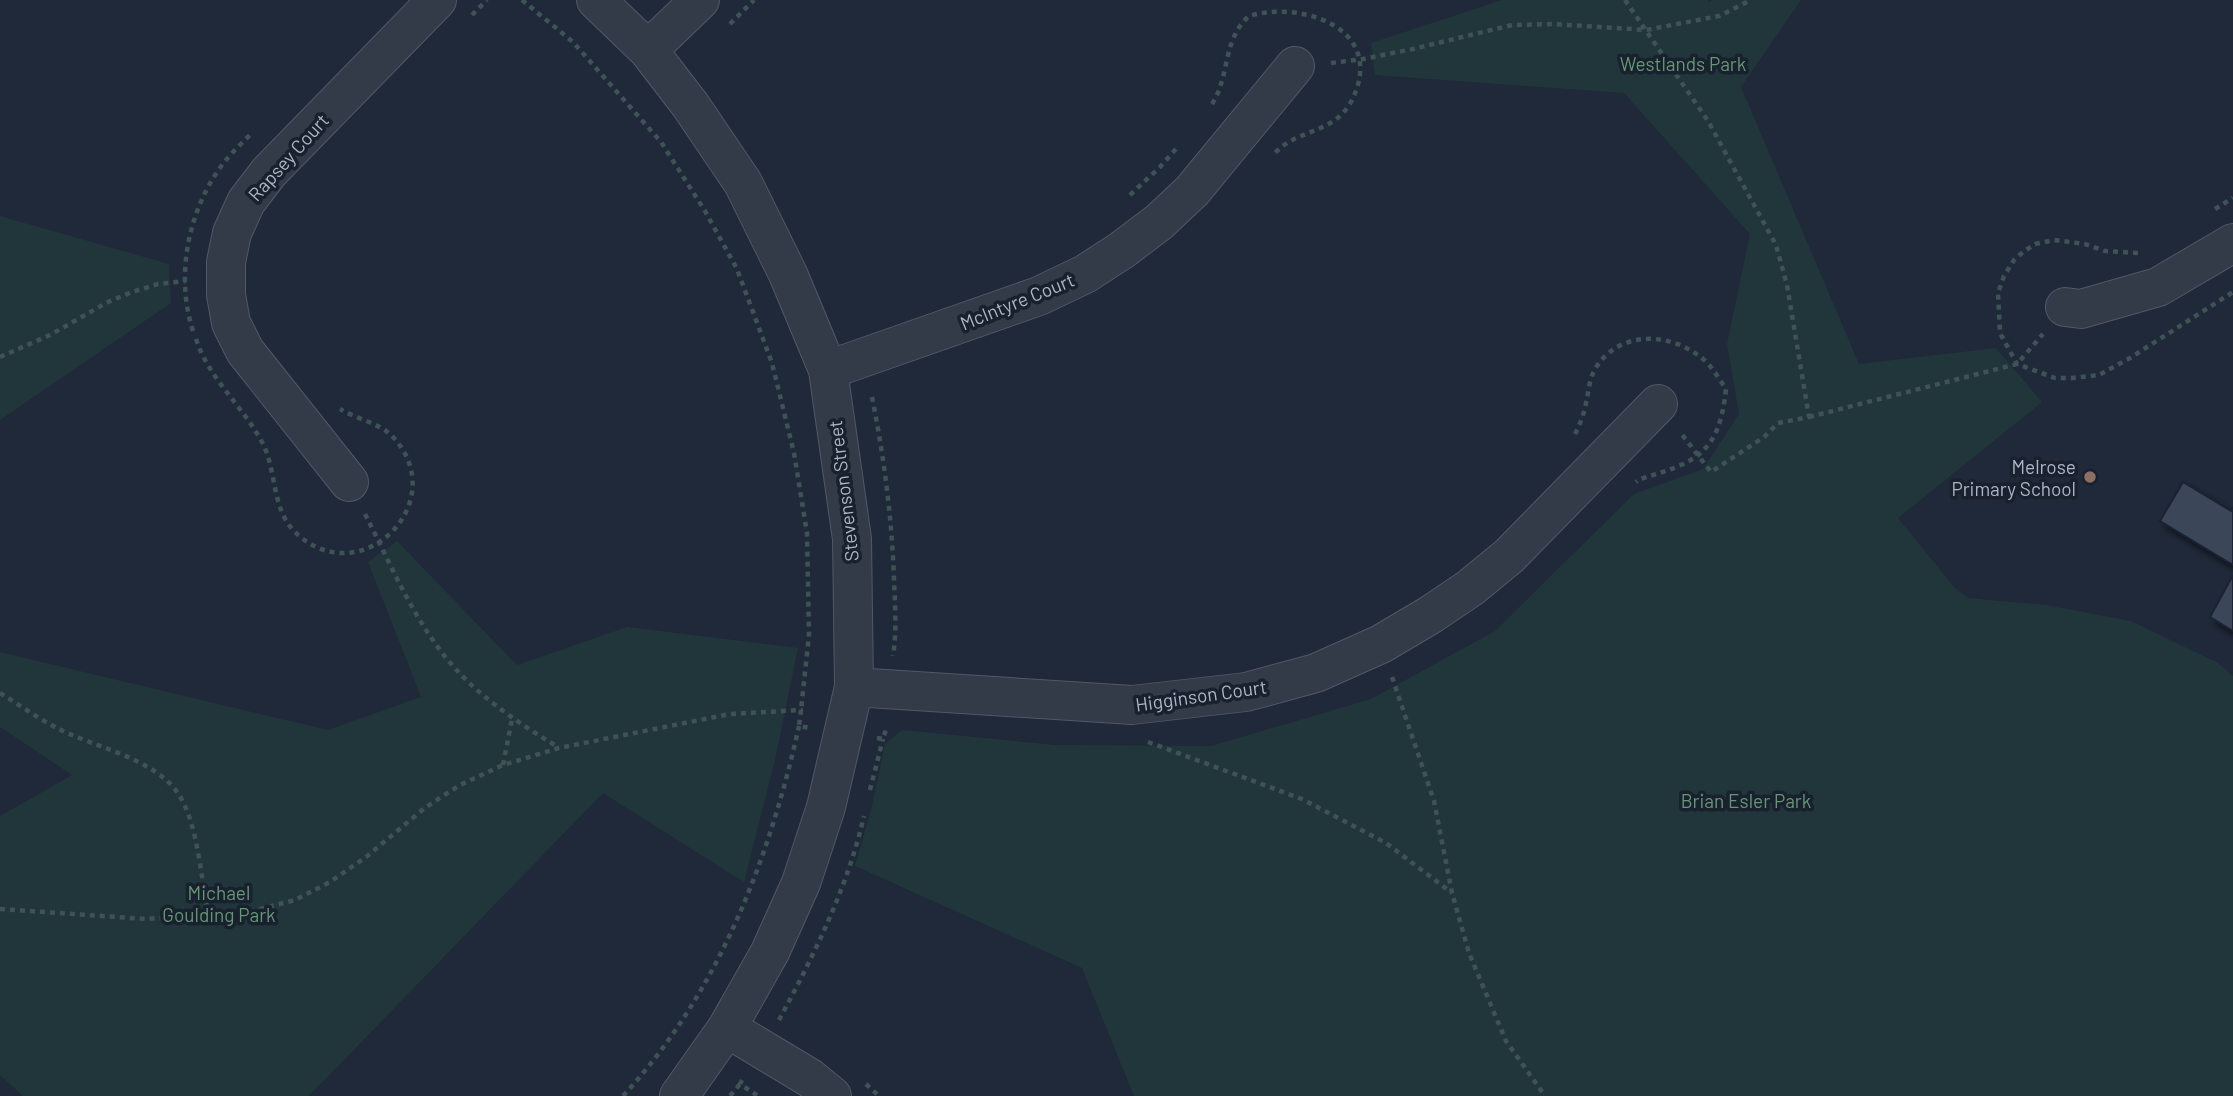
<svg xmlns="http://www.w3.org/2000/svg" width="2233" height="1096" font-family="Barlow,sans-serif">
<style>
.green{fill:#21363a}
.building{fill:#3b4659;stroke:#1b2230;stroke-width:2;filter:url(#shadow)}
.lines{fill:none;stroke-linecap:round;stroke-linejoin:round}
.street-casing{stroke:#515867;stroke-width:40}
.path{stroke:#3f5357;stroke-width:4.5;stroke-dasharray:5 5;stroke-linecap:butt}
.street{stroke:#333b49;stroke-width:38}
.education-dot{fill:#8d6e63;stroke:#19202e;stroke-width:2.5}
.labels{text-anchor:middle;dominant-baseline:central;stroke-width:7;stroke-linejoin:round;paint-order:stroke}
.park-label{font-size:19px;fill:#649773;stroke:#19202e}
.street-label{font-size:19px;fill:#adb5c6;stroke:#19202e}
.poi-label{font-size:19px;fill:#adb5c6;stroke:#19202e;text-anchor:end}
</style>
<defs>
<filter id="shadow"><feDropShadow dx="6" dy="6" stdDeviation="3.5" flood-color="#0009"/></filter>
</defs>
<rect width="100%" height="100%" fill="#1f2939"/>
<!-- green -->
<path class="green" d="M1502,0H1708L1709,2L1712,0H1801L1741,87L1859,364L1996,348L2042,402L1898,518L1955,588L1968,598L2046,605L2131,621L2218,663L2233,676V1096H1134L1082,968L855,866L872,806L885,744L902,730L1055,745L1211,746L1371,699L1495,631L1634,494L1703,469L1739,414L1727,344L1750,234L1624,93L1375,75L1371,43Z
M0,216L169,264L171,303L0,420Z
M397,541L517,665L627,627L798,648L775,760L744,882L603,793L309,1096H23L0,1075V816L72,775L0,727V652L328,730L421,697L368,562Z"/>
<!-- building -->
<path class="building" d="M2183,482L2231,511L2233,508V565L2160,521Z
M2233,575V631L2210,617Z"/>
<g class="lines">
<!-- street casing -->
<g class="street-casing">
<path id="street" d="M596,0L648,50L691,106L743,183L788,274L828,370L852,539L854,687L826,807L801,883L770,952L727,1028L679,1096
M648,50L700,0
M2065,307L2081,309L2158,287L2233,243
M828,370L1039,296L1085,274L1122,250L1159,222L1192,191L1295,66
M349,482L245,351L231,323L226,295V262L232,233L246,202L269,172L437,0
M854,687L1132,705L1246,692L1316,673L1381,644L1430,615L1470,588L1509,556L1658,404
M727,1028L810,1078L832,1096"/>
</g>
<!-- path -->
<path class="path" d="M522,0L573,42L661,142L705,211L737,269L772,363L794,453L807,533L809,635L801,710
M1625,0L1708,121L1776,245L1787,285L1809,417L1778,423L1764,437L1711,472L1680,432
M472,15L487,0
M730,24L754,0
M1331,63L1363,59L1413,49L1512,25L1553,24L1646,30L1719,16L1751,0
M1212,104C1230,77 1222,40 1249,16C1303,0 1387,29 1352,100C1334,135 1297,128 1274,154
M1130,195L1160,167L1176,149
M2215,209L2233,198
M2138,253L2105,251L2085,244L2054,240L2035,244L2023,252L2014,260L2004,276L1998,293L2000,333L2017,364L2055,378H2072L2099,375L2130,358L2233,292
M193,331C175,276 188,211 222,165C231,153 242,143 252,133
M196,339C209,379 242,405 262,442C277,470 271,507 294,531C360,597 456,500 391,435C380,424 355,418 340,409
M0,357L50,335L108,302L132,292L158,284L186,281
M872,397C884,457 892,518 894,580C895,604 897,631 893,656
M1809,417L2017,364L2043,334
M1575,434C1580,424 1584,414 1586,403C1589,391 1589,377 1597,366C1621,330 1671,332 1703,359C1712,366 1719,379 1726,389C1719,453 1698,462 1640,479L1636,482
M365,514C391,565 414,621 452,665C482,699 520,724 558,747
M1392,677L1434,801L1452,893L1469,953L1506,1041L1545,1096
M0,693C18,704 36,717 55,727C92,747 156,758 179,795C198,824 201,879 208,914
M877,738L883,739L887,726
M1148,742L1302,799L1386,843L1452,893
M503,765L512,719
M870,790L883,739
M0,909L146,919L256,910L295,900L330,882L366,857L426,807L460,785L503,765L559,748L730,714L801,710L799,726L810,728
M779,1020C814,955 847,889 864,816
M742,1080L740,1084L758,1096
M866,1084L879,1096
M623,1096C718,993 769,861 799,726
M730,1096L740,1084"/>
<!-- street -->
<use href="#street" class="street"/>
</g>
<!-- markers -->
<circle class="education-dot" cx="2090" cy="477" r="7"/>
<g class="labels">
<!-- park labels -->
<g class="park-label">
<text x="1683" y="63">Westlands Park</text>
<text x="1746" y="800">Brian Esler Park</text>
<text x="219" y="892">Michael<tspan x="219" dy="22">Goulding Park</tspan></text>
</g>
<!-- street labels -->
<g class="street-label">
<text transform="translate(288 157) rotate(-48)">Rapsey Court</text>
<text transform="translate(1017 301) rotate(-22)">McIntyre Court</text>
<text transform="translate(843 491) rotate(-97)">Stevenson Street</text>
<text transform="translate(1201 695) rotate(-8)">Higginson Court</text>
</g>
<!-- poi labels -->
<g class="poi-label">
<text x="2076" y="466">Melrose<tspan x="2076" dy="22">Primary School</tspan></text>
</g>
</g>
</svg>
